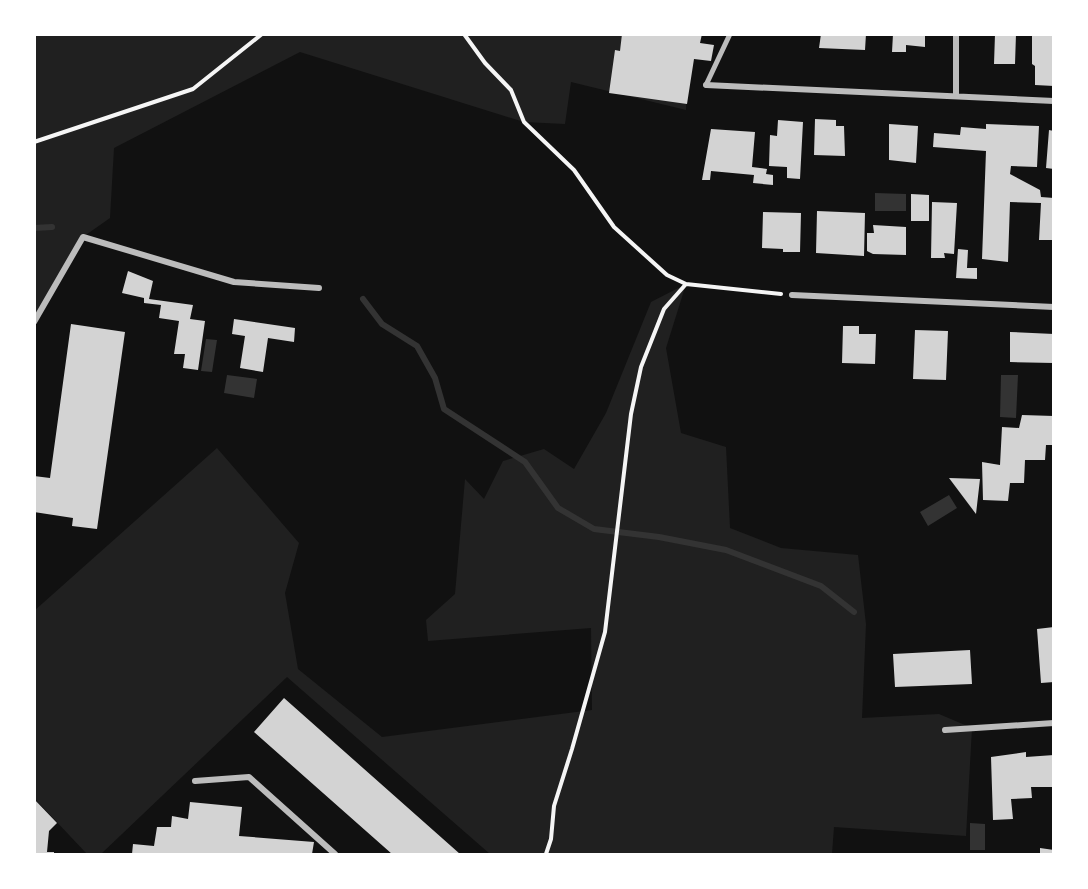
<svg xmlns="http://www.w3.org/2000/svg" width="1088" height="889" font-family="'Varela Round',sans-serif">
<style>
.green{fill:#202020}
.water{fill:#333}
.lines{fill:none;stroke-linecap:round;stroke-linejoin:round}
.stream{stroke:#333;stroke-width:6}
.building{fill:#d3d3d3}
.path{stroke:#f5f5f5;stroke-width:4}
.pedestrian{stroke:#bcbcbc;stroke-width:5}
.minor{stroke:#bcbcbc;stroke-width:6}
</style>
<rect width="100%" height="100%" fill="#111"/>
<!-- green -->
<path class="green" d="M35,35H687L686,110L571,82L565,124L524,122L300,52L114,148L110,218L83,237L35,322Z
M686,284L666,348L681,433L726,447L730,528L781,548L858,555L866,624L862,718L939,714L972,728L966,836L834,827L832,854H490L287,677L101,854H87L35,799L34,611L217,448L299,543L285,593L298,669L382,737L592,710L591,628L428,641L426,620L455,594L465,479L484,499L503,461L544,449L574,469L606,413L651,302Z"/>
<!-- water -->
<path class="water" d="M875,193L906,194V211H875Z
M206,339L217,340L212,372L201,371Z
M227,375L257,379L254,398L224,393Z
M1001,375H1018L1016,418L1000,417Z
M949,495L957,508L928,526L920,512Z
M970,823L985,824V850H970Z"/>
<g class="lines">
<!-- stream -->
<path class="stream" d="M34,228L52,227
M363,299L382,324L417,346L435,378L444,409L525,462L558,508L594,529L659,537L726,550L821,586L854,612"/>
</g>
<!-- building -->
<path class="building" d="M622,34H702L700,43L714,45L711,61L694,59L687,104L609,93L615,50L620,51Z
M821,34H866L865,50L819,48Z
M893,34H925V47L906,45V52H892Z
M995,34H1016L1015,64H994Z
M1032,34H1054V86L1035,85V66L1032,64Z
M815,119L836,120V126H844L845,156L814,155Z
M778,120L803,122L800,179L787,178V167L769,166L770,135L777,136Z
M889,124L918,126L916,163L889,160Z
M986,124L1039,126L1037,167L1011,166L1010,174L1040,190L1041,197L1054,198V240H1039L1041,203L1010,202L1008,262L982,259L986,151L933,147L934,133L960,135L961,127L986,129Z
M711,129L755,132L752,167L767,169L766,174L773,175V185L753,183L754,175L711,171L710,180H702Z
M1049,130L1054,131V169L1046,168Z
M911,194L929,195V221H911Z
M932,202L957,203L954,254L944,253L945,258H931Z
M817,211L865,213L864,256L816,253Z
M763,212L801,213L800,252H783V249L762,248Z
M873,225L906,227V255L873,254L867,251V233H874Z
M958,249L968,250L967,268H977V279L956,278Z
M128,271L153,281L149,299L193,305L190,319L205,321L198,370L183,368L185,354H174L179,321L159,318L161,305L144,303V298L122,293Z
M234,319L295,328L294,342L268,338L263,372L240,368L245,336L232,334Z
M71,324L125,332L97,529L72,526L73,518L34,512V476L50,478Z
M843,326H859V334H876L875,364L842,363Z
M915,330L948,331L946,380L913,379Z
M1010,332L1054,334V363L1010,362Z
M1022,415L1054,416V445H1046L1045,460H1025L1024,483H1010L1008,501L983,500L982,462L1000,465L1002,427L1019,428Z
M949,478L980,479L976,514Z
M1054,627V682L1041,683L1037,629Z
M970,650L972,684L895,687L893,654Z
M284,698L460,854H392L254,732Z
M1026,752V757L1054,755V787H1031L1032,798L1011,799L1013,819L993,820L991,757Z
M34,799L57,823L49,831L47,852H54V854H34Z
M190,802L242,807L239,836L314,842L312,854H132L133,844L154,846L157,827H171L172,816L188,819Z
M1040,848L1054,850V854H1040Z"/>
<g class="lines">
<!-- path -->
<path class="path" d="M464,34L485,63L511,90L524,122L574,170L614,227L667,275L686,284L781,294
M34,142L193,89L262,34
M546,854L551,839L554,806L572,749L605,632L631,414L641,367L664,309L686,284"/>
<!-- pedestrian -->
<path class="pedestrian" d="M706,85L730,34"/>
<!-- minor -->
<path class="minor" d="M706,85L1054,101
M956,96V34
M792,295L1054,307
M34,322L83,237L234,282L319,288
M945,730L1054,723
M195,781L249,777L335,854"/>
</g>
<!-- border -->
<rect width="1088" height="889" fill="none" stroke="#ffffff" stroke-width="72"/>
</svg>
